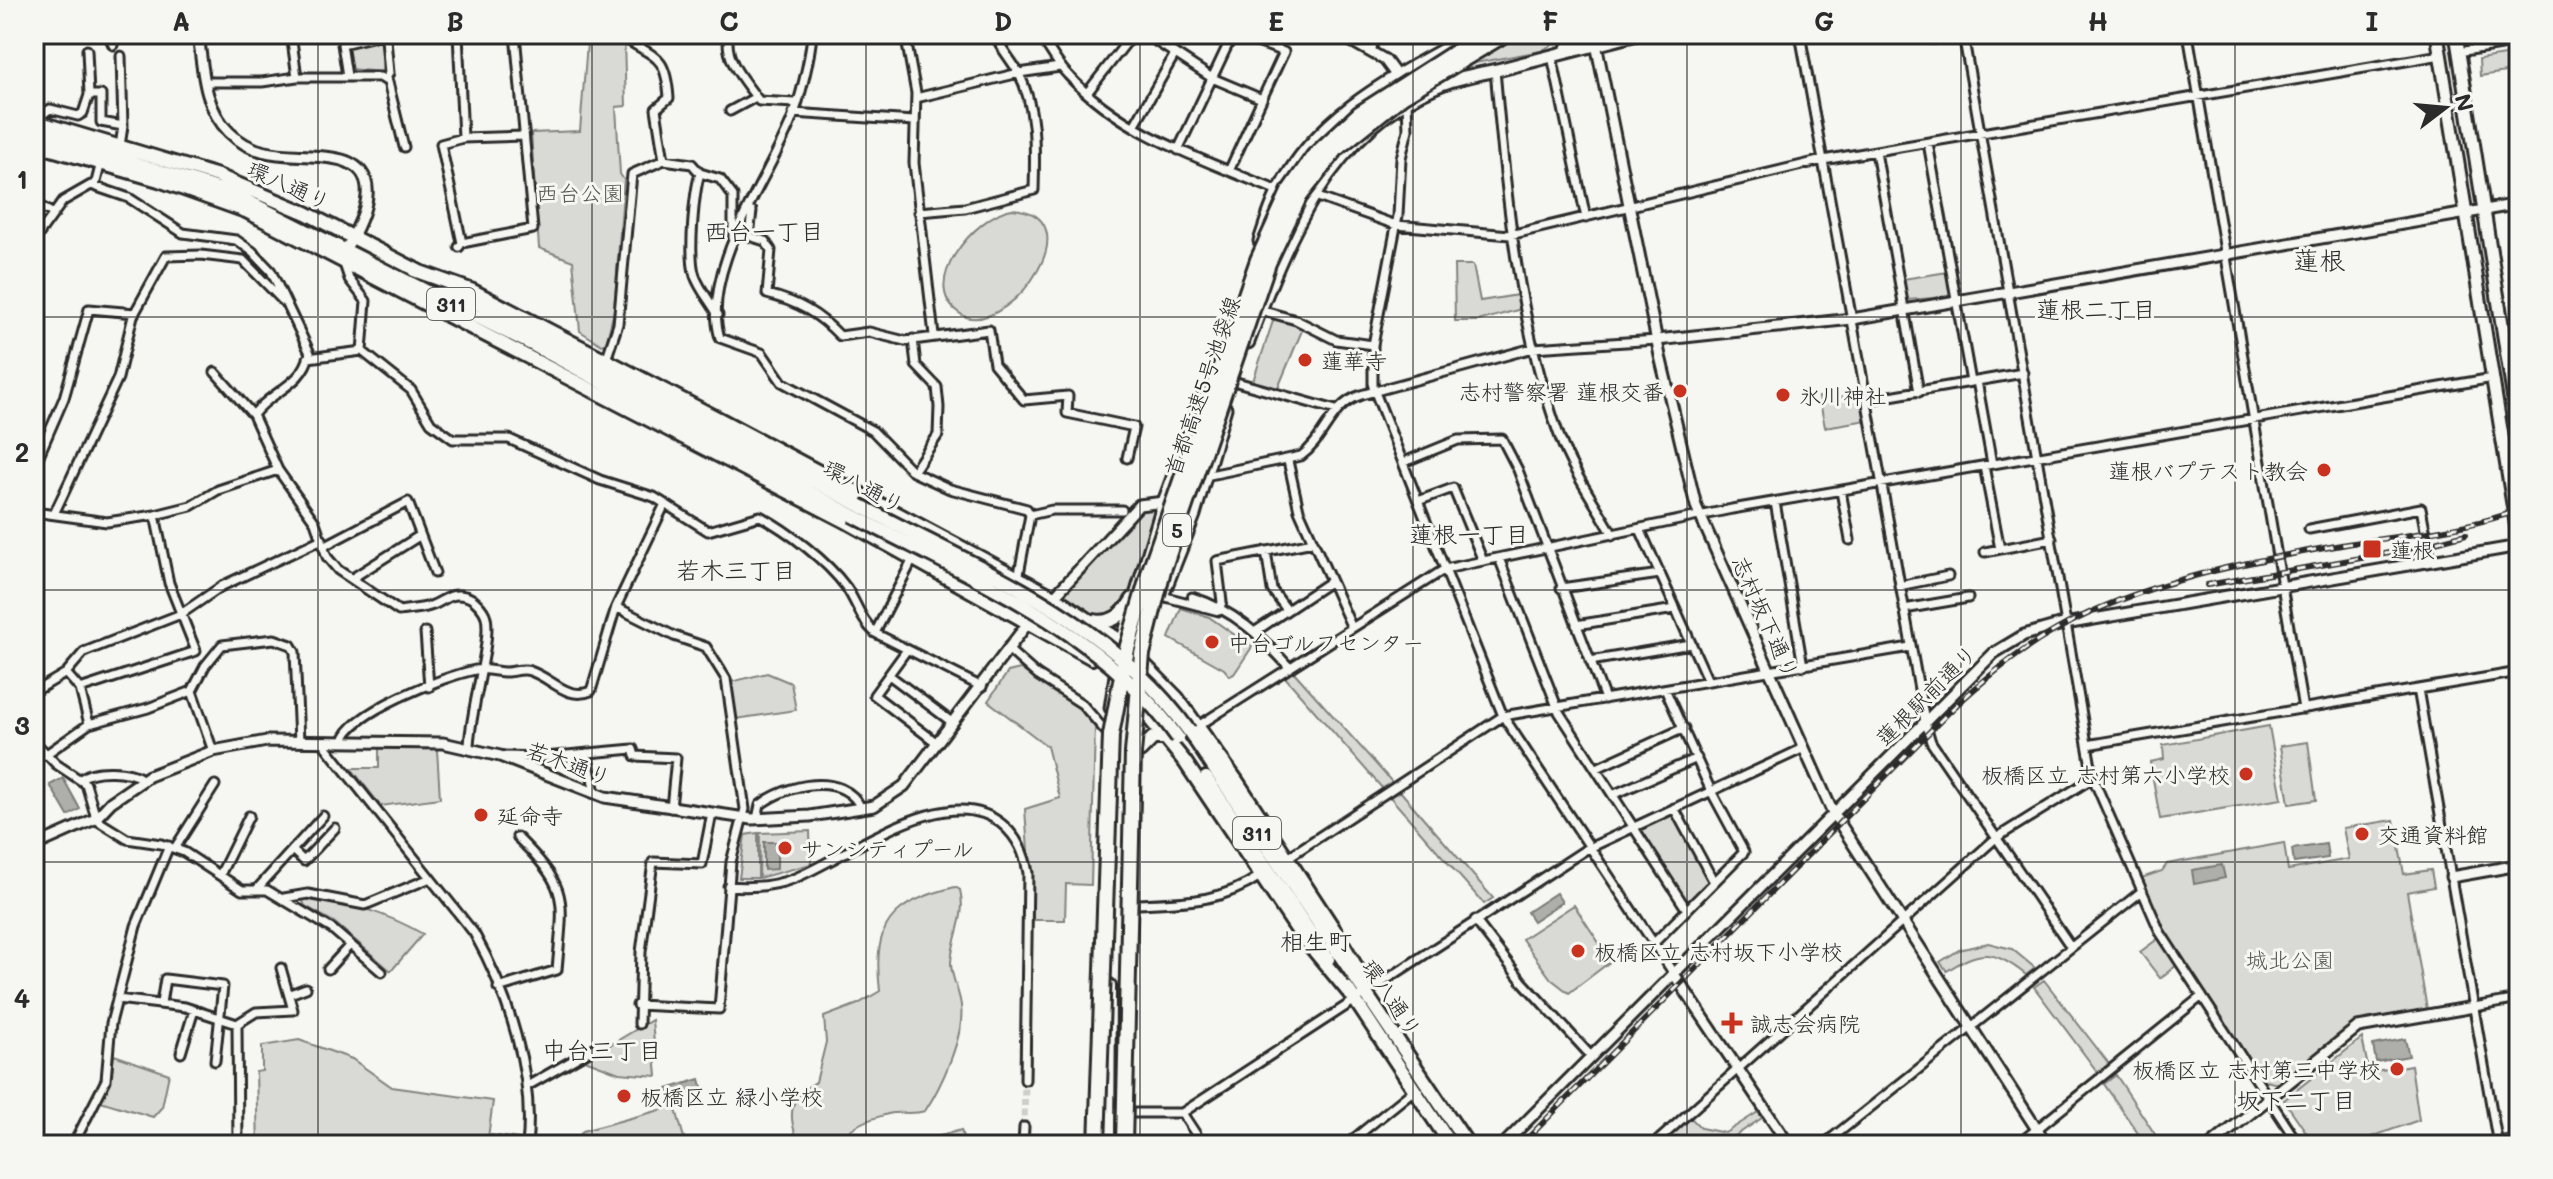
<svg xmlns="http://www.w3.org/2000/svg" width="2553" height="1179" font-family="Mali,'Klee One',sans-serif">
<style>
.green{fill:#d9d9d5;stroke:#828280;stroke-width:2}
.water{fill:#aeaeab;stroke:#7a7a78;stroke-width:2}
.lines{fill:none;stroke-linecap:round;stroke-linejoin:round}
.minor-tunnel{stroke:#cdcdca;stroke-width:7;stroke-dasharray:7 3.5;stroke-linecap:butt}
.minor-casing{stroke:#2b2b2b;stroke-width:13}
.tertiary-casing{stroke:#2b2b2b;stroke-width:15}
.secondary-casing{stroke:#2b2b2b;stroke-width:17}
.primary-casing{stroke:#2b2b2b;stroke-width:18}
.motorway-casing{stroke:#2b2b2b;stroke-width:20}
.minor{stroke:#f6f6f2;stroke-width:7}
.tertiary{stroke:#f6f6f2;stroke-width:9}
.secondary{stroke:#f6f6f2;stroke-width:11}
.primary{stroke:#f6f6f2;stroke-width:12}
.motorway{stroke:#f6f6f2;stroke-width:14}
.rail-casing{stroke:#2b2b2b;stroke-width:6}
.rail{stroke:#f6f6f2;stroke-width:3;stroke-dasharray:9;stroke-linecap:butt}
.primary-bridge-casing{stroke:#2b2b2b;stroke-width:18;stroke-linecap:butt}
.motorway-bridge-casing{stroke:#2b2b2b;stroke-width:20;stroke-linecap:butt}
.primary-bridge{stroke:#f6f6f2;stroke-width:12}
.motorway-bridge{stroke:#f6f6f2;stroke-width:14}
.grid{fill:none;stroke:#2b2b2b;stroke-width:2;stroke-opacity:0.55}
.poi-dot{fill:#c8321e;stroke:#f6f6f2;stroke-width:3}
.labels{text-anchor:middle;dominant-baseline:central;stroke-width:6;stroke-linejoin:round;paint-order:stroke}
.shield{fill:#f6f6f2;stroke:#686867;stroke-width:2}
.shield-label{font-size:20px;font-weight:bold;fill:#2b2b2b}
.street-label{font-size:22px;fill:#2b2b2b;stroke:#f6f6f2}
.park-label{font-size:22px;fill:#565656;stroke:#f6f6f2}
.poi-label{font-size:22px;fill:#2b2b2b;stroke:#f6f6f2;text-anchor:start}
.neighbourhood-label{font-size:24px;fill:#2b2b2b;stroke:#f6f6f2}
.quarter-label{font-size:26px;fill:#2b2b2b;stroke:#f6f6f2}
.neatline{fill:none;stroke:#2b2b2b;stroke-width:3}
.grid-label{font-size:26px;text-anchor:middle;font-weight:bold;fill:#2b2b2b}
</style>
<rect width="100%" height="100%" fill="#f6f6f2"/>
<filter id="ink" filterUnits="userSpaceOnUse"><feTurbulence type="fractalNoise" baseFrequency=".0125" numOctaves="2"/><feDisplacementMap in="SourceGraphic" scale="16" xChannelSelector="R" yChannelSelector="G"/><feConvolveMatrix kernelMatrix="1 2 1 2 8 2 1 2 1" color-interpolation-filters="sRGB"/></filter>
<g filter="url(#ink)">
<!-- green -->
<path class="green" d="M1539,34H1570L1541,51L1470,64L1473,45Z
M1813,34H1936L1935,45L1846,36L1814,40Z
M380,38L383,41L382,72L349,69L347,45Z
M624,41L626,106L616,107L620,174L624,180L614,311L606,344L602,345L580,331L573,261L539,248L531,133L580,131L587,43Z
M2517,53L2519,70L2480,76L2479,59Z
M1012,209C1094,215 1014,331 966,317C909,289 979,213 1012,209Z
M1454,265H1473L1480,301L1518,295L1521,309L1478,321H1455Z
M1948,272L1951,293L1947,297L1907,300L1903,279Z
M1274,318L1303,328L1278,388L1253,381Z
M1838,394L1839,398L1862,394L1867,420L1825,427L1819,397Z
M1138,509L1156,510L1130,599L1110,618L1094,616L1062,594Z
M1181,608L1209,617L1252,647L1234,674L1230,676L1224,669L1169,638Z
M1020,669L1078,707L1095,727L1091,885L1066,884L1065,920H1033L1025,809L1060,798L1047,746L988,701L1008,672Z
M1293,671L1392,782L1382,788L1284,676Z
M767,673L791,683L796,710L735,719L731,682Z
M2269,726L2282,799L2160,819L2150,762L2164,759L2163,745Z
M2308,742L2316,800L2289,804L2280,746Z
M379,747L437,749L440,798L381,806L351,768H379Z
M1400,791L1493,898L1484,904L1390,797Z
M1672,813L1676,815L1711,882L1691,903L1686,902L1643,832L1644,827Z
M2394,820L2404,874L2431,870L2434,887L2407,892L2427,1009L2356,1021L2278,1084L2261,1080L2162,925L2141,878L2162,871L2167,864L2284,843L2288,870L2349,859L2343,828Z
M810,831L811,864L759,878L760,833Z
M758,833V878H739L745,835Z
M955,887L960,890C967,917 952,937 951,963C951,978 960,992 961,1006C965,1035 941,1087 925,1111C912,1115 899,1111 888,1114C878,1117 866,1120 858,1125C830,1142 830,1152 796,1136C787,1110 792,1095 816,1082L826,1042L824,1017L858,1004L880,991C872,923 891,903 955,887Z
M307,898C351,903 384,912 423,934L391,971L334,922L305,906L303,901Z
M1574,905L1611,961L1569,993L1551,979L1522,939Z
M2159,938L2177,965L2160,978L2140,952Z
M1988,943L2012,949L2035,968L2026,975C1995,950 1980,948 1947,971L1940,962L1959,950Z
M2044,980L2110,1065L2099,1074L2034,987Z
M652,1020L657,1076L619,1073L585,1060Z
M2362,1038L2369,1072L2411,1065L2419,1120L2349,1145H2315L2284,1100Z
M299,1040L352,1059L392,1087L493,1101L487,1145H258L256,1072L262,1071V1046Z
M114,1055L169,1074L162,1107L153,1117L100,1101L111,1079Z
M2116,1075L2162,1145H2146L2104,1084Z
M675,1106L686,1145H560L575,1141L583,1131Z
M1758,1112L1762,1118L1729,1140L1700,1136L1690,1145H1666L1663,1141L1690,1117L1701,1128L1725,1133Z
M961,1130L965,1145H924L923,1141Z
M491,1135L520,1139V1145H490Z"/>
<!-- water -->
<path class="water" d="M63,778L80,809L68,816L50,785Z
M764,842H777V869L764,870Z
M2326,844L2328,858L2294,863L2292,849Z
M2222,865L2225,878L2194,884L2192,870Z
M1556,893L1562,902L1533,921L1527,912Z
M2405,1039L2409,1056L2376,1062L2373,1045Z
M700,1079L703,1090L670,1099L667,1089Z"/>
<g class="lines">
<!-- minor-tunnel -->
<path class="minor-tunnel" d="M1024,1127L1025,1080"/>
<!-- minor casing -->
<g class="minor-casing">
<path id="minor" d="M108,34L113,45
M291,34L297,77H380L388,82L404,147
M458,34L463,138
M628,34L627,40C659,59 666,58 669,98L656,109L664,160
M729,34C723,59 745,82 759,101L795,103
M812,34C810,59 800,101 790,124C765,183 700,273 720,338L762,353L782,382L873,431L913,472L950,489L1027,509L1030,515
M905,34L916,93L914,163L934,335
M1039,34C1049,47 1056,63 1068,75C1123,135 1205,160 1278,191
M1145,34L1212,78L1262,99L1229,171
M1235,34L1284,52L1262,99
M1800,34L1925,722L1931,742L2071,947
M1963,34L2093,778L2160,932L2299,1145
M2188,34L2303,709
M1372,52L1373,34
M2458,52L2519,42
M121,56L123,126
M1552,56L1586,218
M1495,70C1506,194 1517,320 1560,438C1572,471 1596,504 1613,535
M347,76L342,44L380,35L386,39L389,73L385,80
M205,82H262L297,77
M1087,93L1133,34
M89,95H101V122L123,126L120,146
M916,98L1019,73L1060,67
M1407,101L1408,130L1401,158L1398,216L1373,345V387L1503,716L1674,974
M730,111L756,97
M793,113L914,121
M34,121L50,109L78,116L83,113L89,95L87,50
M1134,126L1175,54
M1928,143L1971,382
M1178,150L1233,34
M1876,152L1919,392
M700,173C694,193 688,256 695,276C700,290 711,302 718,315
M95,186L101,162
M1312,195L1396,225L1510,235L1823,160L2441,55
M34,203L54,214
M752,211L749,236L765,241L771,250L767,294C798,302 818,313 840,336L869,332L905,341L989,330L994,364L1024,400L1068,396L1067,413L1134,427L1127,458
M919,212L965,208L1034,190C1035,152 1037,107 1018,72C1010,58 1000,48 995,34
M34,241L63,201L91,185L129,198L183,233L236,240L252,251L271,271L310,353C302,387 271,390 253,415
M462,243L533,229L515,34
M459,247L462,243L441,144L463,138L524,136
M343,261L349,279L366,301L362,351L411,390L431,423L453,439H509L600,480L654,497L708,531L760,516C788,531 827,561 846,587C857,603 860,619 875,633L982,687
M1260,310L1296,320L1336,340L1373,345
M308,358L362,351
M606,360L618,324L632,174L664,160L692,164L700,173L720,179L733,196V238
M215,372L253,415L278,470L315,522L327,557L338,570L399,611C409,609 421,609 430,606C444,602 448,592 465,596C473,597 484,609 486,617C492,642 469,715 469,748
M1233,381L1336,410
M1977,381L1992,464
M1867,400L2023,373
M1288,461L1299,510L1352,628
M1404,462L1458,440L1502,439L1518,470L1605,699
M1984,466L2000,549
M34,467L64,398L89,309L135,313
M913,472L938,435L939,407L937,387L916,365L913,339
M1205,476L1301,456C1326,438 1329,406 1361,395L1533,348L1657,340
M1841,491L1850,540
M1418,501L1453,488L1483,561
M1775,502L1803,666
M34,512L107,522L155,515L191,506L218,490L278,470
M54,514L118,378L133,316L166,256L201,255L243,260L284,302
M1640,529L1708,681
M2309,529L2421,508L2431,561
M324,546L408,502L435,573
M1266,551L1272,590L1287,610
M1985,552L2052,539
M1499,558L1559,712L1687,910
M351,579L419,536
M1018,579L1030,515L1052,510H1122
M1899,586L1948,576
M1561,588L1660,574
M1162,596L1219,611L1222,602L1217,561L1313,542
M1192,597C1234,610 1261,636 1290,668
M616,607L674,636L706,647L726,679L745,809L731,862L719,1009L637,1005
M1904,609L1968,598
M1576,625L1675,609
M1256,631L1331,581
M425,632L429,687
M875,633L913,559
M1009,650L1037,675L1082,704L1108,734
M906,651L874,695L937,743
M1590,661L1691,644
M66,673L80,689L89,724
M889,675L953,723
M80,689L196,651L169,583L155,515
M2418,689L2498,1145
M192,691L213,751
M34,692L66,673L84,652L181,614L222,586L322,539
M1198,726L1445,569L1732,509L2493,378
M34,741L56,764L86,784L96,818
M326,741V747L474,933C508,994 535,1075 527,1145
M343,741C350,712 445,676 475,670C485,668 496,672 506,672C513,672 523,668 530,671C552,678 567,701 591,691L616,607L664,506
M2087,745L2519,672
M587,753L595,793
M45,755L89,724L148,708L192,691L205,666L222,645L274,639L291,645L295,652L299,741
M503,756L545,757L633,749L635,756L676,758L671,808
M1597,768L1684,728
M81,779C93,768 130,770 142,779
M1615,794L1697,758
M1674,808L1714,882
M95,819L127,839L161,844L184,852L242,890H267L332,929L382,972
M757,819L760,805C785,785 843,770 861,808
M175,848L215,785
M292,850L304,861L335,828
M1287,858L1503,716L1910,647
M220,875L249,816
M728,886C751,888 773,887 795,878C848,857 948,777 1003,825C1018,838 1025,854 1028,873L1025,1080
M256,890L323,816
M284,898L308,894L365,905L428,879
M1136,904C1183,902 1220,903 1260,876
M1475,920L1522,981L1591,1056
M1654,943L1744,852L1711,791L1665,689
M328,969L350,945
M498,988L557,970C563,898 571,890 517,837
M290,994L306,988
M117,999L185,1007L237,1024L238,1145
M161,1003L165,979L223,986L215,1061
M2474,1007L2519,999
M237,1024L256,1012L293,1010L281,968
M639,1024L641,952L653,862L702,864L712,813
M181,1053L194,1010
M529,1085L596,1047
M1132,1113H1182L1203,1145
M1182,1113L1585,850L1804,748
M73,1145L106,1080L111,1023L136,926L169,846
M1023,1145L1024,1127
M1346,1145L1414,1090
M1653,1145L1996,838L2093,778
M1823,1145L2142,891
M2017,1145L2202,996"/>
</g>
<!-- tertiary casing -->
<g class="tertiary-casing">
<path id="tertiary" d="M198,34C203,68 203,106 229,132C259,162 294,152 332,158C390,166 363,221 345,250
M1339,34L1385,60L1399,79
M1594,34L1660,356L1696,506L1833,813L2047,1145
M1657,340L1852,319L2519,204
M1050,601L1139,505L1164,502
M1110,708L1115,675
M34,846L95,819L111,802L149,776L213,751L267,741L443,743L500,756L605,797L752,819L810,816L874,806L904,786L1031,619
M2451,877L2519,865
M1674,974L1789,1145
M1503,1145L1994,653L2024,635L2059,625L2519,546
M2211,1145L2358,1027L2474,1007
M2488,1145L2519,1139"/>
</g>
<!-- secondary casing -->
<g class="secondary-casing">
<path id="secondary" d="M2437,34L2519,541
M2456,34L2519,431
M1567,48L1585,34
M1260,241C1266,224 1271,205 1280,189C1320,111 1399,75 1472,34
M1248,342C1286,241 1328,131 1437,86C1457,77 1480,74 1501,69C1547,57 1592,46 1637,34
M1162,596L1194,515L1225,408
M1120,649L1164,502L1205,392"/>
</g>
<!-- primary casing -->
<g class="primary-casing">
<path id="primary" d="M34,121L218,176L306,213L422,273
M34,133L231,193L535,346L852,515
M34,144L159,180L246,211L849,523L1092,658
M414,270L473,291L719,419L1054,597L1122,642L1177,698L1236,780L1337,934L1363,979L1364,992
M452,290L859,505
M1094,621C1112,625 1124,614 1133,599
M1118,680L1185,762L1298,931L1351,995
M1189,731L1468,1145
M1140,751L1153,738H1168
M1206,778L1328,959
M1347,988L1451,1145"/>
</g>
<!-- motorway casing -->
<g class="motorway-casing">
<path id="motorway" d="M1107,1145L1108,986"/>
</g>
<!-- minor -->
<use href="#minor" class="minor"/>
<!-- tertiary -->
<use href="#tertiary" class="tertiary"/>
<!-- secondary -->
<use href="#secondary" class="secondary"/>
<!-- primary -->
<use href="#primary" class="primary"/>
<!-- motorway -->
<use href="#motorway" class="motorway"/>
<!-- rail casing -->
<g class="rail-casing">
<path id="rail" d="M2207,585L2401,551L2466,534
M1521,1145L1950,711C1983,680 2017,652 2056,630C2143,581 2250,561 2347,544C2404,535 2465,530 2519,510"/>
</g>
<!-- rail -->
<use href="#rail" class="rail"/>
<!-- primary-bridge casing -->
<g class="primary-bridge-casing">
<path id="primary-bridge" d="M859,505C977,568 1110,619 1189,731
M852,515C967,576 1101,628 1178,738"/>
</g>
<!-- motorway-bridge casing -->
<g class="motorway-bridge-casing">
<path id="motorway-bridge" d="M1097,1145L1111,735L1127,649L1151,567L1258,260L1290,190L1314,156L1359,114L1484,34
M1124,1145L1133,753L1142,654L1163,570L1268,263L1299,197L1337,148L1402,96L1505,34"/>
</g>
<!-- primary-bridge -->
<use href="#primary-bridge" class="primary-bridge"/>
<!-- motorway-bridge -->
<use href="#motorway-bridge" class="motorway-bridge"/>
</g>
</g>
<!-- grid -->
<path class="grid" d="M318,34V1145M592,34V1145M866,34V1145M1140,34V1145M1413,34V1145M1687,34V1145M1961,34V1145M2235,34V1145M34,317H2519M34,590H2519M34,862H2519"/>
<!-- markers -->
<g class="poi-dot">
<circle cx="1305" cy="360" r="8"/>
<circle cx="1680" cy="391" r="8"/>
<circle cx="1783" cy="395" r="8"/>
<circle cx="2324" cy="470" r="8"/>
<rect x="2362" y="539" width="20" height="20" rx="4"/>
<circle cx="1212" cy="642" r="8"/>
<circle cx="2246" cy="774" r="8"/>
<circle cx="481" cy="815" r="8"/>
<circle cx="2362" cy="834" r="8"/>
<circle cx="785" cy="848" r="8"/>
<circle cx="1578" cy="951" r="8"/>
<path d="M1728 1011h8v8h8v8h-8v8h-8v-8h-8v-8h8z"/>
<circle cx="2397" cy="1069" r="8"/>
<circle cx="624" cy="1096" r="8"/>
</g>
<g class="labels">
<!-- shield labels -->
<g class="shield">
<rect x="427" y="288" width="48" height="32" rx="6"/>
<rect x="1163" y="514" width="28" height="32" rx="6"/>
<rect x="1233" y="817" width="48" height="32" rx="6"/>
</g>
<g class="shield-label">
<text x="451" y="304">311</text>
<text x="1177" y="530">5</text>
<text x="1257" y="833">311</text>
</g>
<!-- street labels -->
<g class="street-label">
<text transform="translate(289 185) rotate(24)">環八通り</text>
<text transform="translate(1202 386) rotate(-71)">首都高速5号池袋線</text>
<text transform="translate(864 486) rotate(28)">環八通り</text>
<text transform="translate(1766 617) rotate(66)">志村坂下通り</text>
<text transform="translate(1926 695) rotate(-45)">蓮根駅前通り</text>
<text transform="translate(569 763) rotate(20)">若木通り</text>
<text transform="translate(1392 998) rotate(56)">環八通り</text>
</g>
<!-- park labels -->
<g class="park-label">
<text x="580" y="192">西台公園</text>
<text x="2290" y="959">城北公園</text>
</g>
<!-- poi labels -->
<g class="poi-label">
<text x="1321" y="360">蓮華寺</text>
<text x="1664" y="391" text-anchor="end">志村警察署 蓮根交番</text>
<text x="1799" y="395">氷川神社</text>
<text x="2308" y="470" text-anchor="end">蓮根バプテスト教会</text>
<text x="2390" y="549">蓮根</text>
<text x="1228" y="642">中台ゴルフセンター</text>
<text x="2230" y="774" text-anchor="end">板橋区立 志村第六小学校</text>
<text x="497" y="815">延命寺</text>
<text x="2378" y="834">交通資料館</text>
<text x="801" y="848">サンシティプール</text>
<text x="1594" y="951">板橋区立 志村坂下小学校</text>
<text x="1750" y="1023">誠志会病院</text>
<text x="2381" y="1069" text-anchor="end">板橋区立 志村第三中学校</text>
<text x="640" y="1096">板橋区立 緑小学校</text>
</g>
<!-- neighbourhood labels -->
<g class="neighbourhood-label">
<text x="764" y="230">西台一丁目</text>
<text x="2096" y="308">蓮根二丁目</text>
<text x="1469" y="533">蓮根一丁目</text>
<text x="736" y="569">若木三丁目</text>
<text x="1316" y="940">相生町</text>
<text x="602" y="1049">中台三丁目</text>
<text x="2296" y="1099">坂下二丁目</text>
</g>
<!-- quarter labels -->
<g class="quarter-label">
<text x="2319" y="260">蓮根</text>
</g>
</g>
<!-- margin -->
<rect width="2553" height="1179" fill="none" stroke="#f6f6f2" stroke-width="88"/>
<!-- north arrow -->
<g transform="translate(2445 108) rotate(74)" stroke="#f6f6f2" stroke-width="6" paint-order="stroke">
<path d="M0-6L14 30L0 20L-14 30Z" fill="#2b2b2b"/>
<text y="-12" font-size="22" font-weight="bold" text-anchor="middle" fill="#2b2b2b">N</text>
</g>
<rect x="44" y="44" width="2465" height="1091" class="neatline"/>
<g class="grid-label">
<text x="181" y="31">A</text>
<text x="455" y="31">B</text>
<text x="729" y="31">C</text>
<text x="1003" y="31">D</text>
<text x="1276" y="31">E</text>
<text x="1550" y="31">F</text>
<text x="1824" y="31">G</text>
<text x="2098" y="31">H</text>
<text x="2372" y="31">I</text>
<text x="22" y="189">1</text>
<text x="22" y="462">2</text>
<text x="22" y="735">3</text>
<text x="22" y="1008">4</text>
</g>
</svg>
